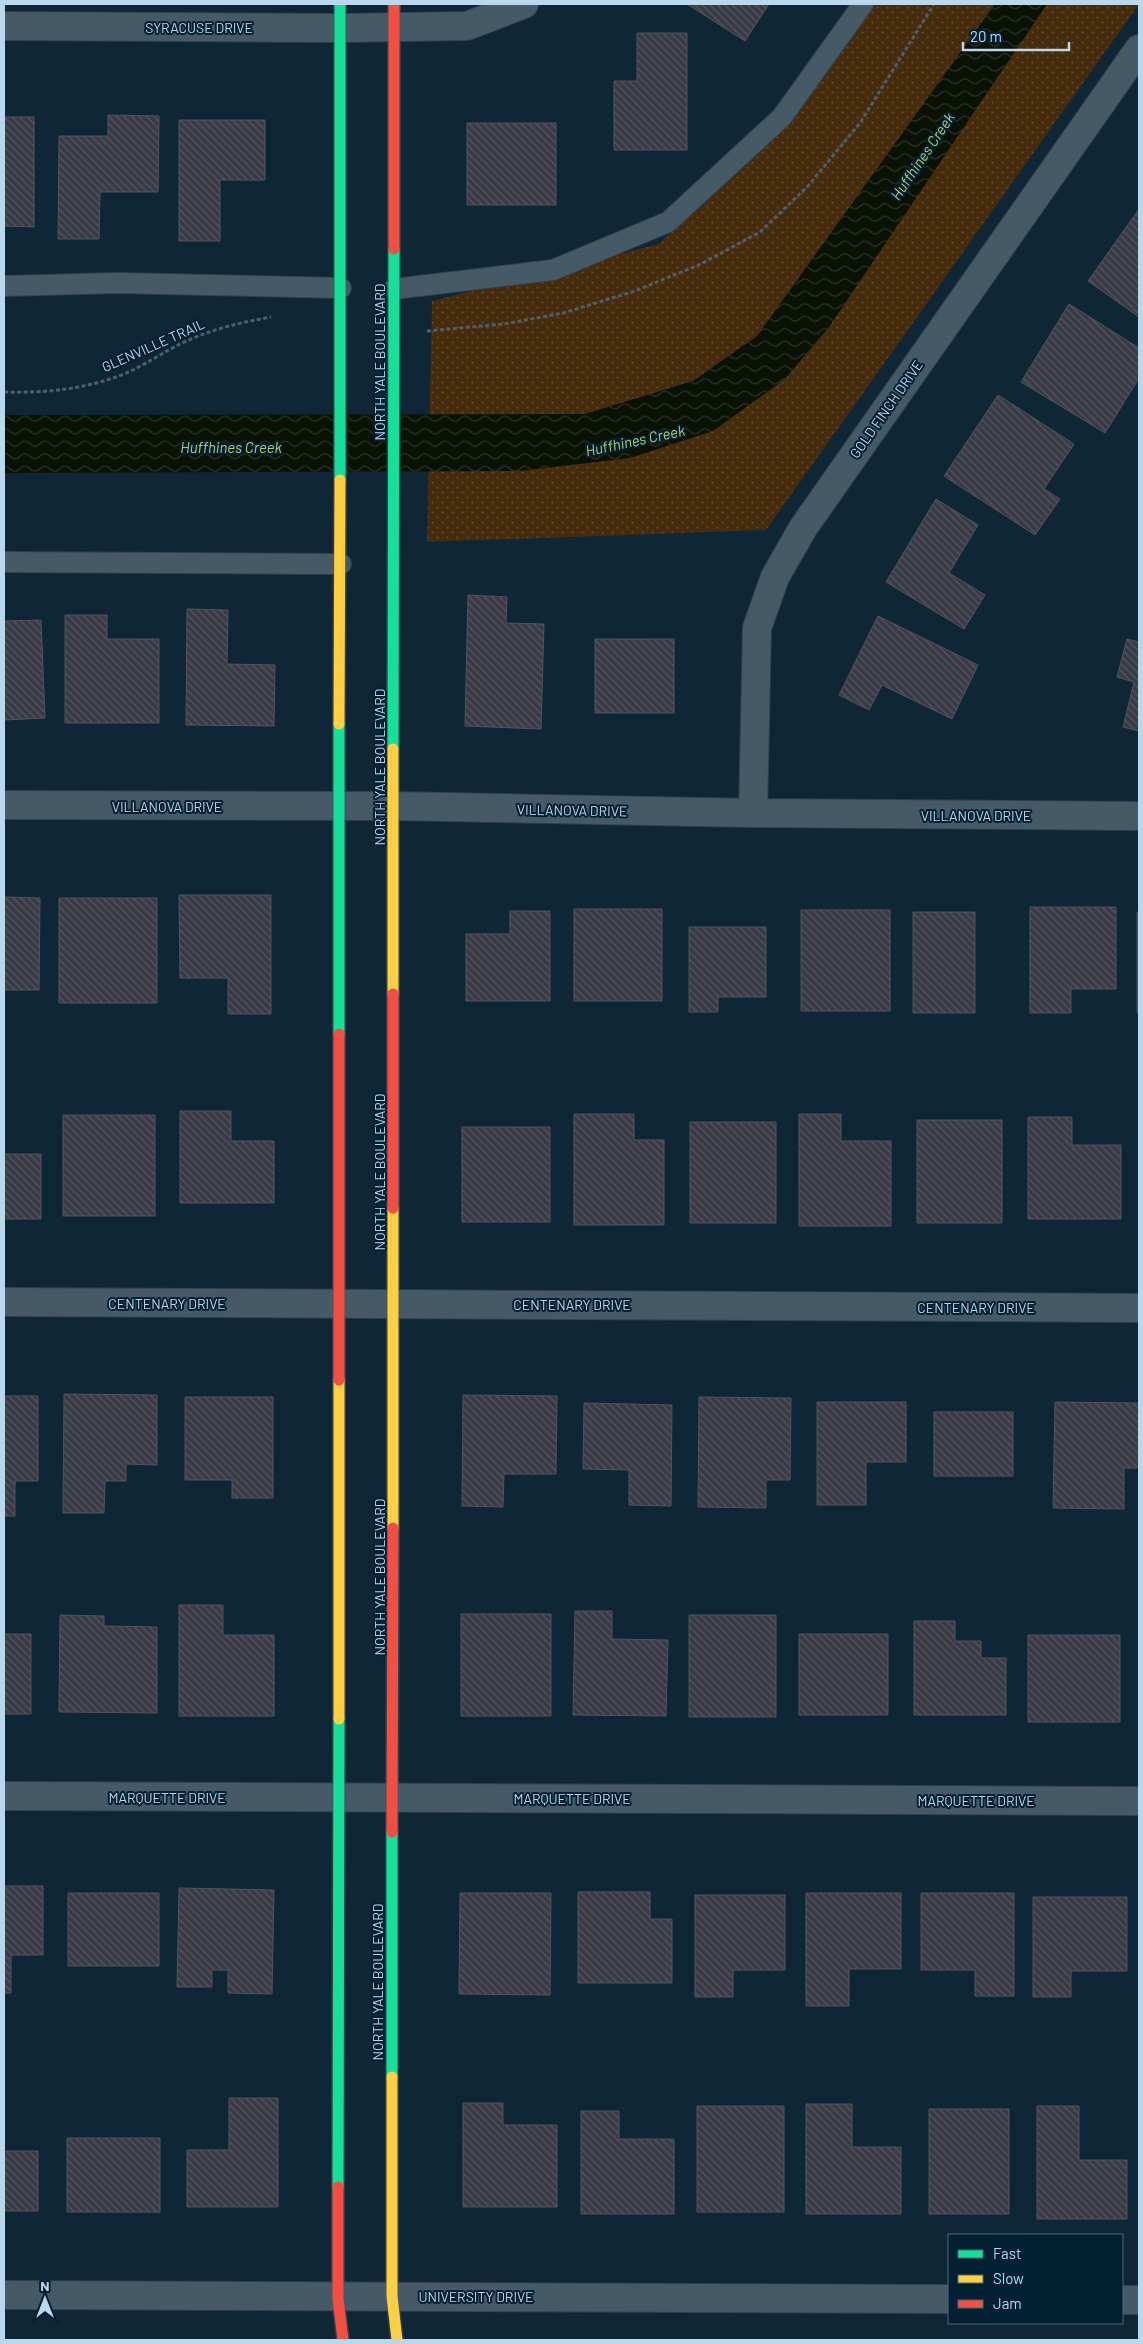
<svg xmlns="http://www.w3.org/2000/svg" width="1143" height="2344" font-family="Barlow,sans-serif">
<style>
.grass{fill:url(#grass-dots)}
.water{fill:url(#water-waves)}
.building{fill:url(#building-back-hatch);stroke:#54525d}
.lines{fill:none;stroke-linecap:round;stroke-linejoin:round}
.lane-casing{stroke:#30414e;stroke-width:22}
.street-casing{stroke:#30414e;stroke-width:30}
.fast-casing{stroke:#30414e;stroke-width:14}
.slow-casing{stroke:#30414e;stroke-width:14}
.jam-casing{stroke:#30414e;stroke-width:14}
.path{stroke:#4e5f6c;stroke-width:3;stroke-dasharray:4 2.5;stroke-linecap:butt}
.lane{stroke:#455967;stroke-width:20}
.street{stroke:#455967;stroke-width:28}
.fast{stroke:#16e098;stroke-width:11}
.slow{stroke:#ffcf43;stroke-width:11}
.jam{stroke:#f24e42;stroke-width:11}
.labels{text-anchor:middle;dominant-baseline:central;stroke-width:4;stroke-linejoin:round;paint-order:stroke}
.street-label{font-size:14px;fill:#bbd7ec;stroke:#032033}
.water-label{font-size:15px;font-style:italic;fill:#b2cc6e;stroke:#032033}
</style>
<defs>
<pattern id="grass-dots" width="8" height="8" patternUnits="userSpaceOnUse" patternTransform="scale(1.25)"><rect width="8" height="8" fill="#462b0c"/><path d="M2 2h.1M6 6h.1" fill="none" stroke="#5f4930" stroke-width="1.8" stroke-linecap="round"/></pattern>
<pattern id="water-waves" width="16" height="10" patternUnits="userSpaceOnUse" patternTransform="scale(1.25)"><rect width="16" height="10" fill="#0a1105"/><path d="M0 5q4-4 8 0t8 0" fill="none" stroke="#2c332a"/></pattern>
<pattern id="building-back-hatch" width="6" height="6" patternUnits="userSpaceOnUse" patternTransform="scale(1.25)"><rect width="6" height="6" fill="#393a45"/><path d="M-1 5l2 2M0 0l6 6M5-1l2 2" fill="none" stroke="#545660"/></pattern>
</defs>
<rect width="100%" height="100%" fill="#0f2636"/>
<!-- grass -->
<path class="grass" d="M872,4H1139L766,530L427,542L432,301L659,244L778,132Z"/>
<!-- water -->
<path class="water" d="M995,4H1047L829,327L785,379L713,431L630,458L520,471L4,473V415L585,414L693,381L757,336Z"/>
<!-- building -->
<path class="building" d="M687,4H769L745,41Z
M637,33H687V150H614V81H637Z
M108,115L159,116L158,192H100L99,239H58L59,136H108Z
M4,117H34V227L4,226Z
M179,120H265V180H220V241H179Z
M467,123H556V205H467Z
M1139,209V317L1088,281Z
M1069,304L1139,348V378L1105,433L1021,382Z
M998,395L1074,444L1044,489L1060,499L1035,535L944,476Z
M936,499L978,525L949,573L985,595L964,629L886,582Z
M468,595L507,597L506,623L544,624L541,729L465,726Z
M187,609L228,610L227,664L275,665L274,726L186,725Z
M65,615H107V639H159V723H65Z
M878,616L978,665L952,719L882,685L869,710L839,695Z
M41,620L45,718L4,720V621Z
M595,639H674V713H595Z
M1127,639L1139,642V731L1123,727L1134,682L1117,677Z
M179,895H271V1014H228V978H180Z
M4,897L40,898L39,990H4Z
M59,898H157V1003H59Z
M1030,907H1116V989H1071V1013H1030Z
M574,909H662V1001H574Z
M801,910H890V1011H801Z
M510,911H550V1001H466V934H510Z
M913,912H975V1013H913Z
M1137,912H1139V1013H1137Z
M689,927H766V997H718V1012H689Z
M180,1111H231V1141H274V1203H180Z
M574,1114H634V1140H664V1225H574Z
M799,1114H841V1141H891V1226H799Z
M63,1115H155V1216H63Z
M1028,1117H1072V1145H1121V1219H1028Z
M917,1120H1002V1223H917Z
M690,1122H776V1223H690Z
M462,1127H550V1222H462Z
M4,1154H41V1219H4Z
M64,1394L157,1395V1465L126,1464V1481H105L104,1513H63Z
M463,1395L557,1396L556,1474H504L503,1507L462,1506Z
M4,1396H38V1481H15V1516H4Z
M185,1397H273V1498H232V1480H185Z
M699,1397L791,1398L790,1480H766V1508L698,1507Z
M817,1402H906V1462H866V1505H817Z
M1055,1402L1139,1403V1468H1124V1509L1053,1508Z
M584,1403L672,1405L671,1506L629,1505V1470L583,1469Z
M934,1412H1013V1476H934Z
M179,1605H223V1635H274V1716H179Z
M575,1611H612V1639L668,1640L666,1716L573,1715Z
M461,1614H551V1716H461Z
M60,1615L104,1616V1626L157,1627V1713L59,1712Z
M689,1615H776V1717H689Z
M914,1621H955V1641H981V1658H1006V1715H914Z
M4,1634H31V1714H4Z
M799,1634H888V1715H799Z
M1028,1635H1120V1722H1028Z
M4,1886H43V1955H11V1993H4Z
M179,1888L274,1890L272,1994L228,1993V1970H212V1987H177Z
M578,1892H650V1919H672V1983H578Z
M68,1893H159V1966H68Z
M460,1893H551L550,1995L459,1994Z
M806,1893H901V1969H849V2006H806Z
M921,1893H1014V1996H975V1970H921Z
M695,1895H785V1970H733V1997H695Z
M1033,1897H1127V1971H1071V1997H1033Z
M229,2098H278V2207H187V2150H229Z
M463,2103H503V2125H557V2207H463Z
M806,2104H852V2147H901V2214H806Z
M697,2106H784V2212H697Z
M1037,2106H1079V2160H1127V2219H1037Z
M929,2109H1009V2214H929Z
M581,2111H619V2139H674V2214H581Z
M67,2138H160V2212H67Z
M4,2151H38V2211H4Z"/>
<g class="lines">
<!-- lane casing -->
<g class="lane-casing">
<path id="lane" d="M4,286L117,283L341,288
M394,289L553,270L668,222L782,117L863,4
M4,562L341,564"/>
</g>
<!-- street casing -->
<g class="street-casing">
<path id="street" d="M4,26L340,28L467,26L524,4
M4,805L394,806L753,813L1139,816
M753,813L757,628L775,577L803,528L1139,49
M4,1302L1139,1308
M4,1796L1139,1801
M4,2295L949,2299
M1122,2300H1139"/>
</g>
<!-- fast casing -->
<g class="fast-casing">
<path id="fast" d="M340,480V4
M393,749L394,249
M339,1034V724
M392,2077V1832
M338,2187L339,1719"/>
</g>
<!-- slow casing -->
<g class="slow-casing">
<path id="slow" d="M339,724L340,480
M393,994V749
M393,1528V1208
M339,1719V1380
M392,2077V2296L397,2340"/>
</g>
<!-- jam casing -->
<g class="jam-casing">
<path id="jam" d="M394,249V4
M393,1208V994
M339,1380V1034
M392,1832L393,1528
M338,2187V2299L343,2340"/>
</g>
<!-- path -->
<path class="path" d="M427,331L504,324L563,313L635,291L701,264L760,232L808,186L860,123L934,4
M4,392C44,393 78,390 116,377C142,368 165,350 191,339C217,328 243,322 271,317"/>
<!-- lane -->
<use href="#lane" class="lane"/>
<!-- street -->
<use href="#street" class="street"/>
<!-- fast -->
<use href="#fast" class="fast"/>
<!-- slow -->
<use href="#slow" class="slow"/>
<!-- jam -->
<use href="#jam" class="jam"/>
</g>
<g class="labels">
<!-- street labels -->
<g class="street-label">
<text x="199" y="27">SYRACUSE DRIVE</text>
<text transform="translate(153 345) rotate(-24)">GLENVILLE TRAIL</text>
<text transform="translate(379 362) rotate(-90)">NORTH YALE BOULEVARD</text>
<text transform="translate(886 409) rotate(-55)">GOLD FINCH DRIVE</text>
<text transform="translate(379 767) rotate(-90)">NORTH YALE BOULEVARD</text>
<text x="167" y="806">VILLANOVA DRIVE</text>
<text transform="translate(572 810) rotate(1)">VILLANOVA DRIVE</text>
<text x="976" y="815">VILLANOVA DRIVE</text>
<text transform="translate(379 1172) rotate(-90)">NORTH YALE BOULEVARD</text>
<text x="167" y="1303">CENTENARY DRIVE</text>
<text x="572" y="1304">CENTENARY DRIVE</text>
<text x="976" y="1307">CENTENARY DRIVE</text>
<text transform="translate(379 1577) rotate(-90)">NORTH YALE BOULEVARD</text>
<text x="167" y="1797">MARQUETTE DRIVE</text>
<text x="572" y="1798">MARQUETTE DRIVE</text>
<text x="976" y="1800">MARQUETTE DRIVE</text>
<text transform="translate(377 1982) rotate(-90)">NORTH YALE BOULEVARD</text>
<text x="476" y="2296">UNIVERSITY DRIVE</text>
</g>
<!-- water labels -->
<g class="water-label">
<text transform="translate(922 156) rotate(-56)">Huffhines Creek</text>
<text transform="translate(635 440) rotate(-12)">Huffhines Creek</text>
<text x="231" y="447">Huffhines Creek</text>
</g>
</g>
<!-- border -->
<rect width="1143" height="2344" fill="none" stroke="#bbd7ec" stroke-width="10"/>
<!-- legend -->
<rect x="948" y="2234" width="175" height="90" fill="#032033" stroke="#4d697d"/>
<rect x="958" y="2250" width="25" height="8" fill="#16e098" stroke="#4d697d"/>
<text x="993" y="2259" font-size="15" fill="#bbd7ec">Fast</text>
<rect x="958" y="2275" width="25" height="8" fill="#ffcf43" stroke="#4d697d"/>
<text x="993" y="2284" font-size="15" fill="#bbd7ec">Slow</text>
<rect x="958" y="2300" width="25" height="8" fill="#f24e42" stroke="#4d697d"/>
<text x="993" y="2309" font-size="15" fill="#bbd7ec">Jam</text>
<!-- north arrow -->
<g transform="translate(45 2299)" stroke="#032033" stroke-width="4" paint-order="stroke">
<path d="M0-4L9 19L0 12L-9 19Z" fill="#bbd7ec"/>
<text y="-8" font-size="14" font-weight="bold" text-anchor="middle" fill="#bbd7ec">N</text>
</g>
<!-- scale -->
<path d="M963 42v8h106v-8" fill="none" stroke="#bbd7ec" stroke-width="2.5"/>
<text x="970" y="42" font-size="15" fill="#bbd7ec" stroke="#032033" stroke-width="4" paint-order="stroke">20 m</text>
</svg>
